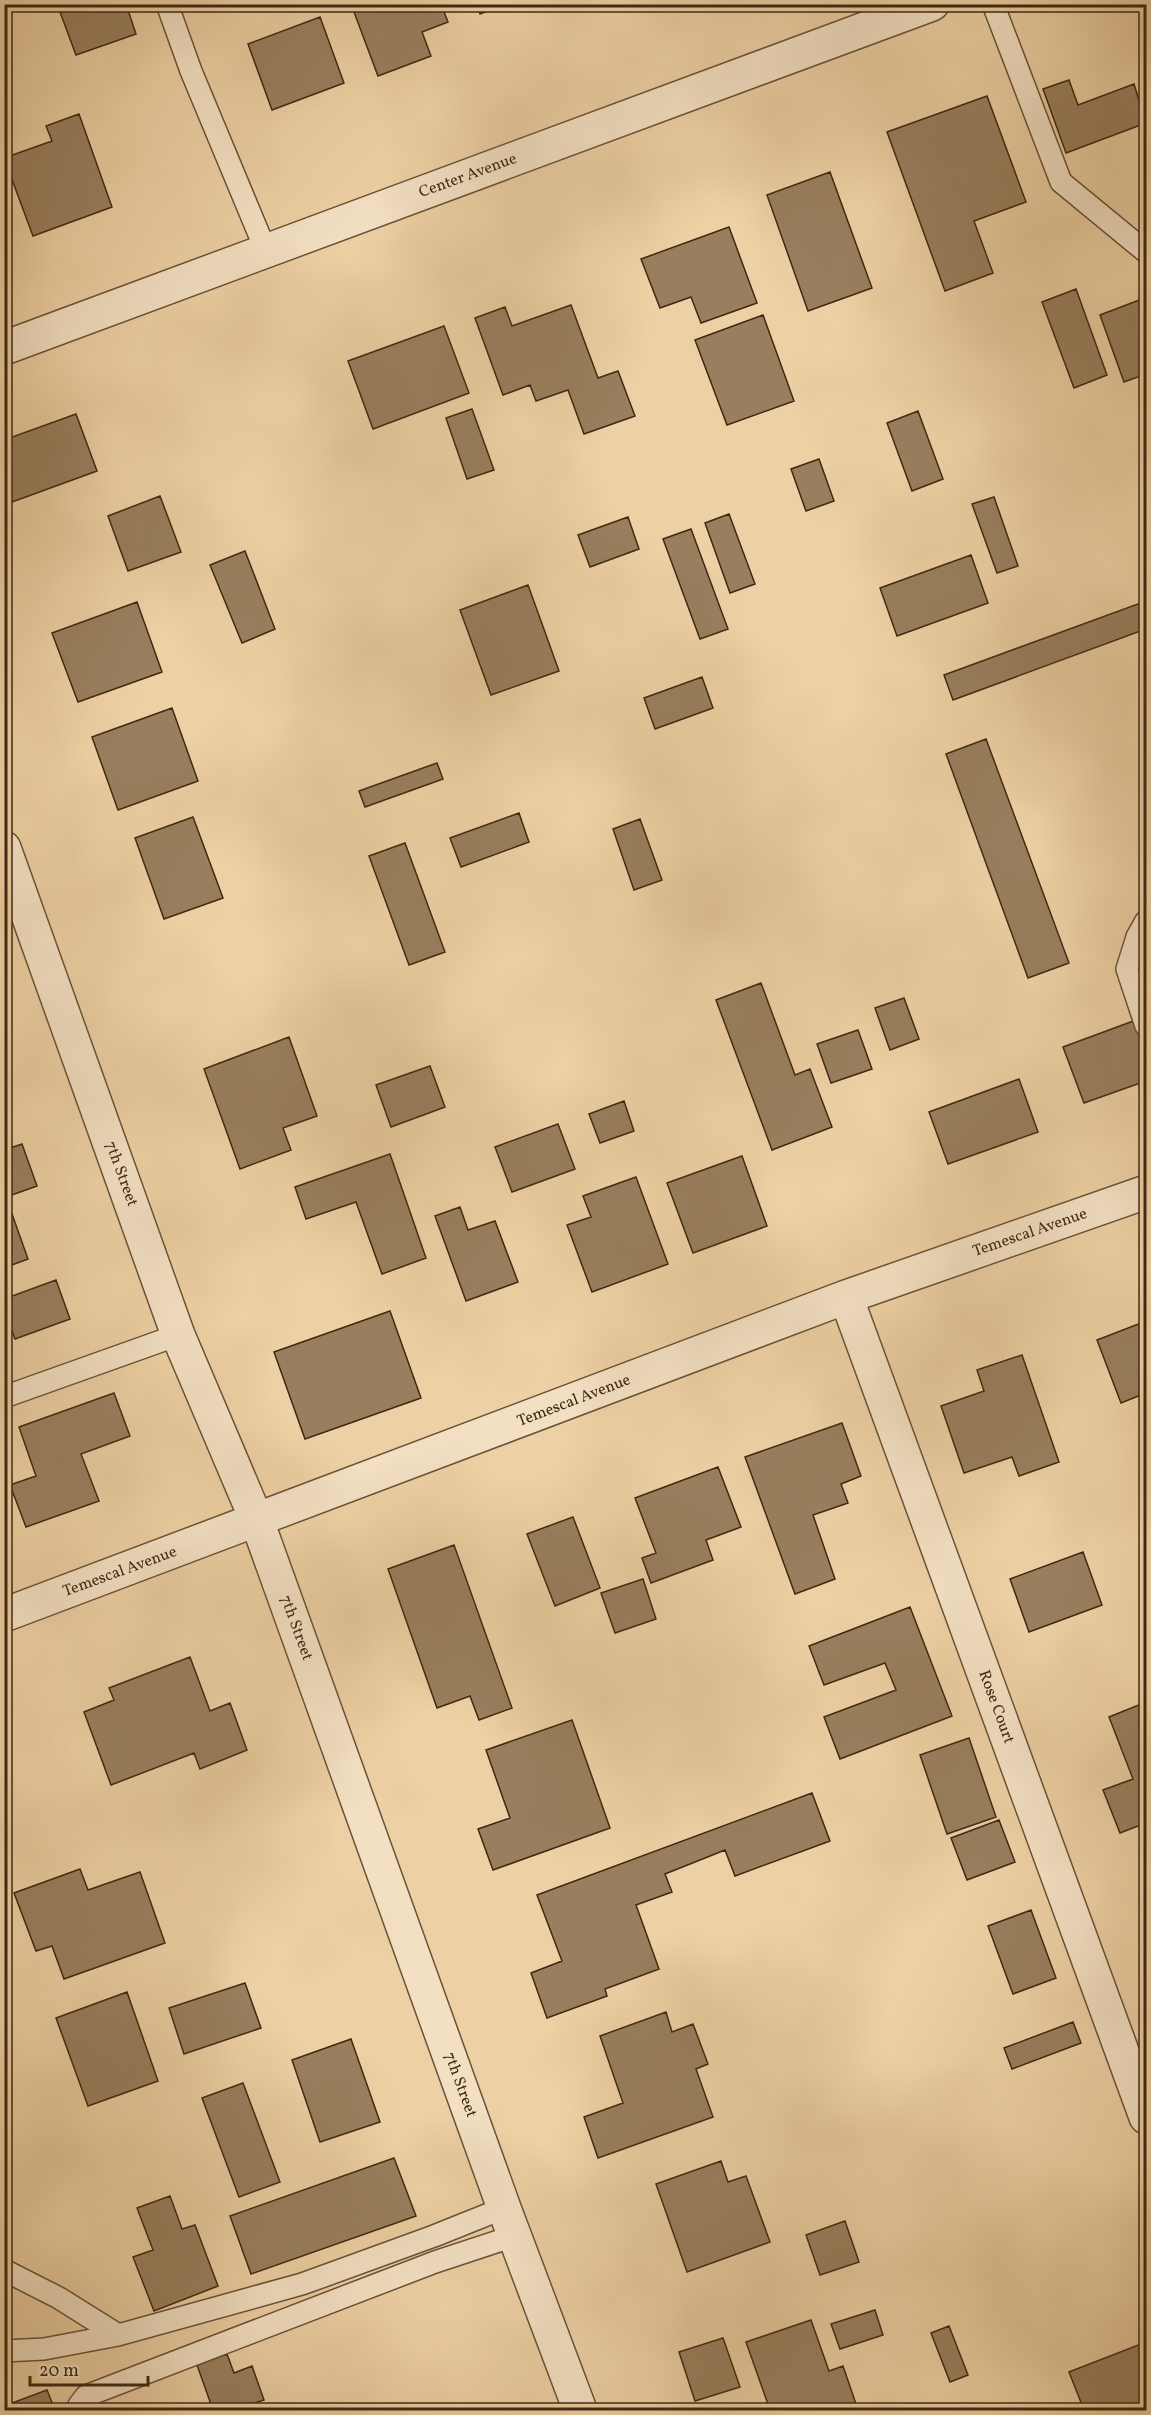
<svg xmlns="http://www.w3.org/2000/svg" width="1151" height="2415" font-family="Vollkorn,serif">
<style>
.building{fill:#997f5e;stroke:#3f2814;stroke-width:1.5}
.lines{fill:none;stroke-linecap:round;stroke-linejoin:round}
.service-casing{stroke:#6a5238;stroke-width:24}
.minor-casing{stroke:#6a5238;stroke-width:36}
.service{stroke:#f3e0c3;stroke-width:21}
.minor{stroke:#f3e0c3;stroke-width:33}
.labels{text-anchor:middle;dominant-baseline:central;stroke-width:6;stroke-linejoin:round;paint-order:stroke}
.street-label{font-size:16px;fill:#3f2814;stroke:#f3e0c3}
</style>
<rect width="100%" height="100%" fill="#edd0a3"/>
<filter id="stains"><feTurbulence type="fractalNoise" baseFrequency=".00333" numOctaves="4"/><feColorMatrix values="0 0 0 0 .2 0 0 0 0 .09 0 0 0 0 .02 0 0 0 .5 -.17"/></filter>
<radialGradient id="worn" r=".72"><stop offset=".6" stop-color="#630" stop-opacity="0"/><stop offset="1" stop-color="#630" stop-opacity=".3"/></radialGradient>
<!-- building -->
<path class="building" d="M57,4H126L136,34L76,55Z
M351,4H441L448,22L422,32L431,56L378,76Z
M477,4H506L480,14Z
M320,17L344,83L272,110L248,44Z
M1069,80L1078,105L1134,84L1146,123L1066,153L1043,89Z
M987,96L1026,202L974,221L993,273L945,291L887,132Z
M79,114L112,207L33,236L4,158L52,141L46,126Z
M830,172L872,288L808,311L767,195Z
M729,227L757,303L701,323L691,297L660,308L641,259Z
M1076,289L1107,375L1074,388L1042,302Z
M1142,299L1146,310V374L1124,382L1100,315Z
M571,305L598,378L618,371L635,416L584,434L568,390L536,401L530,385L503,395L475,318L505,307L512,326Z
M763,315L794,401L727,425L695,340Z
M444,326L469,393L373,429L348,361Z
M472,409L494,470L467,479L446,418Z
M918,411L943,479L912,491L887,423Z
M76,414L97,471L12,502L4,480V440Z
M819,459L834,501L806,511L791,469Z
M160,496L181,552L128,571L108,516Z
M994,497L1018,566L997,573L972,504Z
M729,514L755,584L730,593L705,523Z
M628,517L639,549L590,567L578,535Z
M691,529L728,629L700,639L663,539Z
M245,551L275,629L242,643L210,565Z
M971,555L988,603L897,636L880,588Z
M528,585L559,671L491,695L460,610Z
M1146,601V629L953,700L944,675Z
M137,602L162,672L78,702L52,633Z
M702,677L713,708L655,729L644,698Z
M172,708L198,781L118,810L92,737Z
M986,739L1069,963L1028,978L946,754Z
M437,763L443,779L365,807L359,791Z
M519,813L529,842L461,867L450,838Z
M193,817L223,898L164,919L135,838Z
M640,819L662,880L634,890L613,829Z
M405,843L445,952L409,965L369,856Z
M761,983L795,1075L810,1069L832,1127L772,1150L716,1000Z
M904,998L919,1039L890,1050L875,1008Z
M1136,1020L1146,1048V1081L1084,1103L1063,1047Z
M858,1030L872,1069L831,1083L817,1044Z
M289,1037L317,1116L283,1128L291,1150L240,1169L204,1069Z
M430,1066L445,1107L391,1127L376,1085Z
M1019,1079L1038,1132L948,1164L929,1112Z
M624,1101L634,1131L600,1143L589,1114Z
M558,1124L575,1169L512,1192L495,1147Z
M22,1144L37,1186L6,1197L28,1259L4,1268V1150Z
M390,1154L426,1258L382,1274L356,1202L306,1219L295,1187Z
M742,1156L767,1226L693,1253L667,1183Z
M636,1177L668,1264L592,1292L567,1225L591,1217L583,1196Z
M460,1207L468,1230L495,1221L518,1282L466,1301L435,1216Z
M56,1280L70,1319L15,1339L4,1310V1299Z
M390,1311L421,1398L305,1439L274,1352Z
M1146,1321V1393L1121,1403L1097,1340Z
M1022,1355L1059,1462L1019,1476L1012,1457L964,1473L941,1406L984,1391L977,1370Z
M114,1393L130,1436L81,1454L99,1501L26,1527L10,1485L36,1476L19,1427Z
M842,1423L861,1476L841,1484L848,1503L813,1515L835,1579L795,1594L745,1457Z
M718,1467L741,1527L706,1540L713,1560L651,1583L642,1558L656,1553L635,1498Z
M573,1517L600,1588L555,1606L527,1534Z
M454,1545L512,1708L479,1720L470,1696L437,1708L388,1569Z
M1083,1552L1102,1605L1029,1632L1010,1579Z
M643,1579L656,1619L615,1633L601,1593Z
M910,1607L952,1716L840,1759L824,1717L896,1690L885,1663L824,1685L809,1646Z
M190,1657L210,1711L230,1703L247,1750L200,1769L194,1753L111,1785L84,1712L114,1700L109,1688Z
M1146,1702V1823L1120,1833L1103,1790L1133,1779L1109,1717Z
M572,1720L610,1828L493,1870L478,1829L510,1818L486,1750Z
M969,1738L996,1817L947,1834L920,1755Z
M812,1793L830,1841L735,1876L725,1850L665,1874L672,1892L636,1905L659,1969L605,1989L607,1996L547,2018L531,1973L562,1961L537,1895Z
M999,1820L1015,1862L967,1880L951,1838Z
M80,1869L88,1890L140,1872L165,1943L64,1979L52,1946L36,1951L14,1893Z
M1031,1910L1056,1978L1013,1994L988,1926Z
M245,1983L261,2028L184,2054L169,2008Z
M127,1992L158,2081L88,2106L56,2018Z
M666,2012L672,2032L693,2024L708,2064L696,2069L713,2117L598,2158L584,2117L623,2103L600,2036Z
M1073,2022L1081,2043L1012,2069L1004,2048Z
M351,2039L380,2122L320,2142L292,2060Z
M243,2083L280,2182L239,2197L202,2098Z
M394,2158L416,2216L251,2274L230,2216Z
M721,2161L728,2182L746,2176L770,2242L687,2272L656,2184Z
M170,2196L182,2229L195,2225L218,2286L154,2311L133,2257L153,2250L137,2208Z
M845,2221L859,2262L820,2275L806,2235Z
M875,2310L883,2335L840,2349L831,2324Z
M811,2320L829,2371L843,2366L856,2404L837,2410H770L746,2342Z
M949,2326L968,2375L950,2382L931,2333Z
M723,2338L740,2387L695,2401L679,2352Z
M1146,2342V2410H1084L1069,2372Z
M227,2354L234,2373L252,2366L264,2400L234,2410H213L197,2365Z
M47,2390L55,2410H4V2406Z"/>
<g class="lines">
<!-- service casing -->
<g class="service-casing">
<path id="service" d="M167,4L191,71L266,251
M993,4L1061,182L1146,252
M1146,921L1137,937L1127,969L1146,1026
M4,1397L178,1335
M4,2270L59,2298L118,2335
M4,2351L44,2349L118,2335L302,2284L434,2236L504,2208
M79,2405L86,2396L435,2262L514,2236"/>
</g>
<!-- minor casing -->
<g class="minor-casing">
<path id="minor" d="M4,348L932,4
M4,848L178,1335L257,1521L504,2208L580,2410
M846,1297L1146,2117
M4,1615L846,1297L1146,1192"/>
</g>
<!-- service -->
<use href="#service" class="service"/>
<!-- minor -->
<use href="#minor" class="minor"/>
</g>
<g class="labels">
<!-- street labels -->
<g class="street-label">
<text transform="translate(468 176) rotate(-20)">Center Avenue</text>
<text transform="translate(121 1174) rotate(70)">7th Street</text>
<text transform="translate(1030 1233) rotate(-19)">Temescal Avenue</text>
<text transform="translate(574 1401) rotate(-21)">Temescal Avenue</text>
<text transform="translate(120 1572) rotate(-20)">Temescal Avenue</text>
<text transform="translate(296 1628) rotate(70)">7th Street</text>
<text transform="translate(996 1707) rotate(70)">Rose Court</text>
<text transform="translate(460 2085) rotate(70)">7th Street</text>
</g>
</g>
<!-- margin -->
<rect width="1151" height="2415" fill="none" stroke="#edd0a3" stroke-width="24"/>
<rect x="6" y="6" width="1139" height="2403" fill="none" stroke="#3f2814" stroke-width="3"/>
<rect x="12" y="12" width="1127" height="2391" fill="none" stroke="#3f2814" stroke-width="1.5"/>
<!-- scale -->
<path d="M30 2376v9h118v-9" fill="none" stroke="#3f2814" stroke-width="3"/>
<text x="39" y="2376" font-size="18" fill="#3f2814" stroke="#f3e0c3" stroke-width="4.5" paint-order="stroke">20 m</text>
<rect width="100%" height="100%" filter="url(#stains)"/>
<rect width="100%" height="100%" fill="url(#worn)"/>
</svg>
